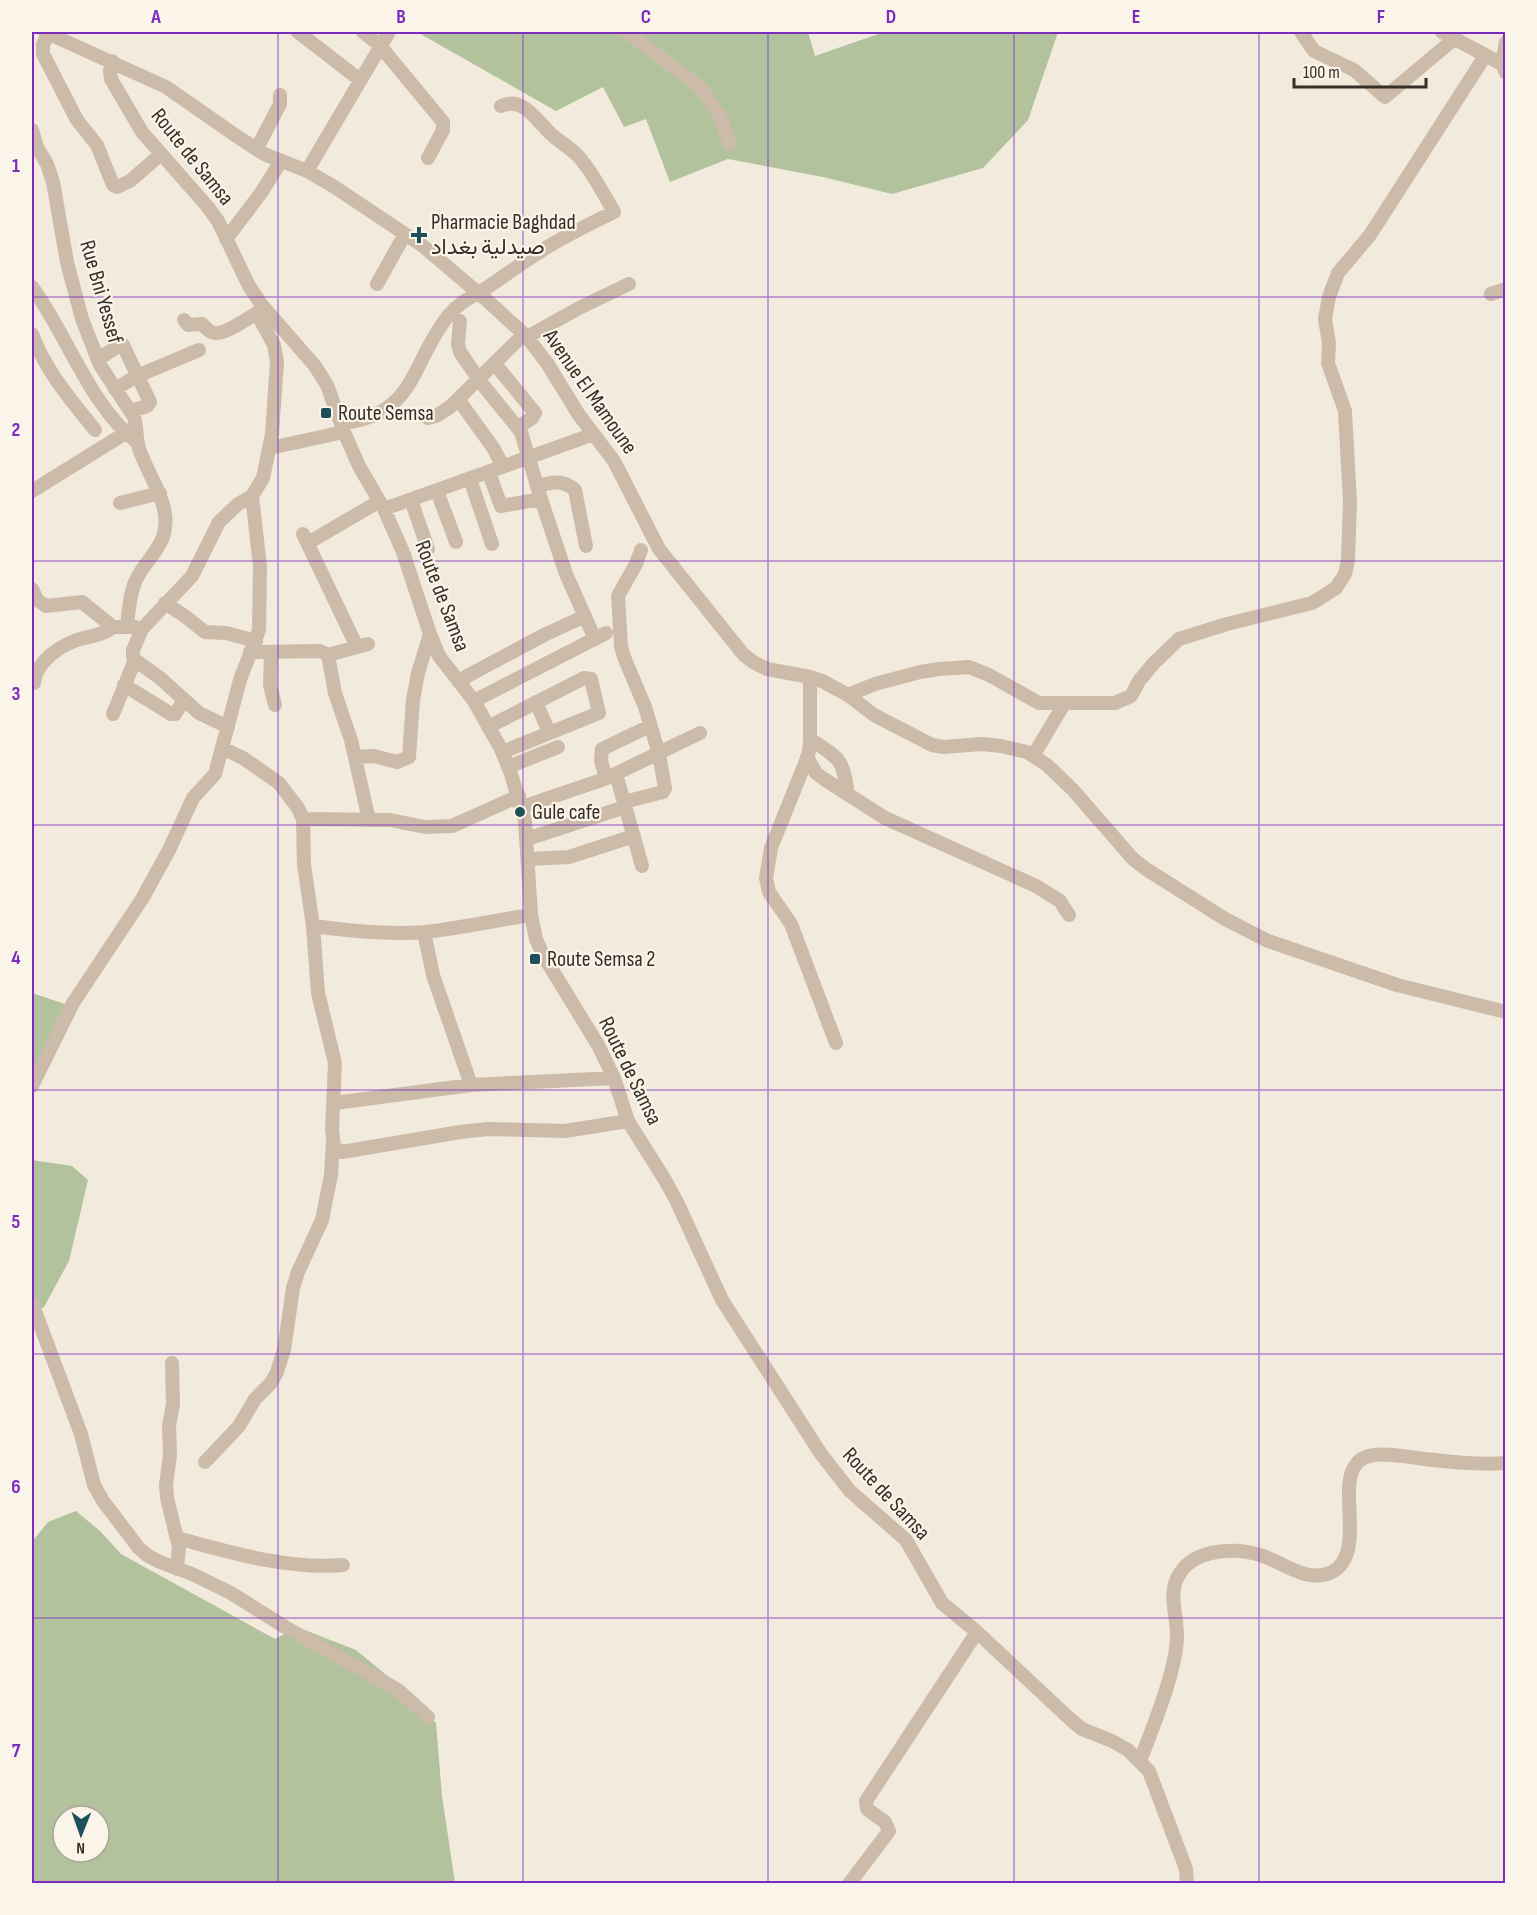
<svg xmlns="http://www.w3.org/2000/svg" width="1537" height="1915" font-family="'Sofia Sans Condensed',Vazirmatn,sans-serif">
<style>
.green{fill:#b2c29c;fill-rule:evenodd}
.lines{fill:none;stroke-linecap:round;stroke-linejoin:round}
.minor{stroke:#cbbba8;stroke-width:14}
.grid{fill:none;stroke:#7b2cbf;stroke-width:1.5;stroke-opacity:0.55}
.poi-dot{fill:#1d5059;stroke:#faf4e9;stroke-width:2}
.labels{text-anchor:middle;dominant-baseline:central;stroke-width:4.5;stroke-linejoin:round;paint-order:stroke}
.street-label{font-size:22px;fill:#372e28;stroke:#faf4e9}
.poi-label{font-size:22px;fill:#372e28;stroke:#faf4e9;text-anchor:start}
.neatline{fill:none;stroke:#7b2cbf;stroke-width:2}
.grid-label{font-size:20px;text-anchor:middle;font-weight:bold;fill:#7b2cbf}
</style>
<rect width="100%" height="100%" fill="#f2eadc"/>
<!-- green -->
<path class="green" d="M417,32H808L815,56L884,32H1058L1028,120L983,168L892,194L823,177L728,159L670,182L646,119L624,127L603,87L556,111Z
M32,993L65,1004L32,1077Z
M32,1160L72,1166L88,1180L69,1261L44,1307L38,1310L32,1297Z
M76,1511L100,1531L121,1554L275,1639L297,1627L356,1650L413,1697L436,1723L442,1796L455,1883L32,1884V1542L48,1522ZM63,1816H99V1852H63Z"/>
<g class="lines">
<!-- minor -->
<path class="minor" d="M45,32L166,87L235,135L264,154L307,171L333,186L423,246L490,303L527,337L547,363L579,415L614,461L659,549L743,654L753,662L767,669L810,677L822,681L848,695L874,715L932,745L943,747L982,744L1001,746L1027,752L1047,765L1073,790L1133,859L1146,869L1225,919L1268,941L1397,985L1506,1012
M298,32L360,80
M363,32L381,46
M627,32L700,87L719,115L730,144
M1301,32L1314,51L1354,70L1385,97L1454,39
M1442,32L1502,64
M48,33L43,45V54L77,120L97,145L113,185L117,187L130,181L160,155
M1506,42L1502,64L1506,73
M381,47L443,122V130L428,158
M112,61L110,70L111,79L142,132L207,206L218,221L249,286L261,304L315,366L327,385L344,432L359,466L384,509L403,552L430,634L439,656L474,701L501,749L511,774L525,821L531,915L536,939L543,955L598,1045L614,1078L628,1121L665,1180L677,1202L722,1300L821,1454L850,1491L906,1540L942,1603L977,1632L1071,1720L1082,1729L1112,1741L1128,1750L1149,1771L1186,1869L1187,1884
M32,130L37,147L47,164L53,182L67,262L82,319L100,365L134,417C137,426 136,435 138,445C146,475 174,504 163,537C158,551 146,562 138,576C130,590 129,609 127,625
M257,148L280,104V95
M307,171L389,32
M226,239L261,193L281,161
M377,284L405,234
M32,287C67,334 90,407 138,443
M1491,294L1506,289
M184,320L188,325L202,324C205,327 209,332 214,333C225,335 250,317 260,311
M460,321L458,344L460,352L479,380L521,432L541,499L501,506L489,473
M32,334C45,370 71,400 95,430
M527,337L581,307L629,284
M98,359L120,345H123L150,402L147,406L131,411
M495,364L535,413L532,418L518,427
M115,389L137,376L199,350
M458,399L494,449L503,467
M428,418L436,416L450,407L524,334
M341,423C416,416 410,364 448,316C459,302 474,296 488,287C506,275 523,262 541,251C564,236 590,224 614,212C603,193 593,173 579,157C570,147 559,142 550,133C536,120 523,96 501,106
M270,448L344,432
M470,479L492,544
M537,487C550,482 563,479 575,490L586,546
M32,491L132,429
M437,491L456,542
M541,499L566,574L595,639
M411,500L428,549
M120,503L160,493
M384,509L594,434
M303,534L357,647
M308,543L378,502
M32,589L37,600L46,606L82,602L113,627H135
M165,603L186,617L205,632L226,633L256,641
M250,652L320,651L328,655L335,693L351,740L369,820
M271,652L270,685L275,705
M328,655L368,644
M810,677V743L808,756L771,848L766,878L769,892L791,924L836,1043
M458,681L544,635L585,616
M34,683C36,662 58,647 77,640C89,636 102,636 113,627
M124,685L171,714H175L184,700
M848,695L875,684L920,672L939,669L969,667L989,675L1039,703H1115L1131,696L1139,681L1153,664L1179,639L1227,624L1312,603L1336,588L1345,574L1348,560L1350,501L1345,411L1328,363L1329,343L1325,319L1329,297L1338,273L1370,235L1485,56
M474,701L606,633
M536,702L549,732
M113,714L135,660
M228,727L199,713L160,678L135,660L133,657V650L142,629L192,576L219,522L238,504L252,496L263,478L272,434L277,362L274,345L261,321V304
M488,727L584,678L591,679L599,713L502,752
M810,739C841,760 842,757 848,794
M222,748L243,758L279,783L298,808L303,819L304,865L313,926L318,993L335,1063L332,1130L334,1147L342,1152L348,1151L460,1132L488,1129L565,1131L628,1121
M1033,756L1064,704
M355,757L374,756L397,762L409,757L413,700L418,673L430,634
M807,757L816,773L824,779L885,818L1036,886L1060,901L1069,915
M508,767L558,747
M616,774L642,866
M606,778L601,761L602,749L650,726
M624,802L663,792L665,788L659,754L645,707L624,657L621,646L618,596L636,564L641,550
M522,807L607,778L700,733
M303,819L390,820L425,827L452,826L519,796
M527,839L625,807
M529,859L569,857L634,836
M313,926C350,931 388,935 425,932C461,928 496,920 531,915
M424,932L433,975L471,1085
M32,1086L73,1003L142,899L169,850L193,798L215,774L240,680L259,630L260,566L252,496
M335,1103L471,1085L614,1078
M32,1303L81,1434L94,1485L103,1501L138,1547L148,1556L160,1562L192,1574L231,1593L285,1627L398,1690L428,1717
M172,1363L173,1404L169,1426L170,1455L166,1485L167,1498L179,1547L177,1569
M205,1462L239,1426L255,1399L271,1383L277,1372L284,1350L293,1288L298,1272L322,1220L331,1175L333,1142
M177,1538C230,1552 287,1570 343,1565
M1140,1761C1153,1727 1177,1669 1177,1635C1177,1613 1167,1593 1180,1573C1196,1548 1238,1547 1263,1556C1284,1563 1308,1584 1332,1572C1366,1554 1338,1490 1355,1466C1359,1459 1366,1456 1374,1455C1390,1453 1408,1457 1424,1459C1451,1462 1478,1465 1506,1463
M849,1884L889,1831L885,1822L867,1809L866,1801L977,1632"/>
</g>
<!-- grid -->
<path class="grid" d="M278,32V1884M523,32V1884M768,32V1884M1014,32V1884M1259,32V1884M32,297H1506M32,561H1506M32,825H1506M32,1090H1506M32,1354H1506M32,1618H1506"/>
<!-- markers -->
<g class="poi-dot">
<path d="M416 226h6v6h6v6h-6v6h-6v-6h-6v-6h6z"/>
<rect x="320" y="407" width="12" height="12" rx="3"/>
<circle cx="520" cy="812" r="6"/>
<rect x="529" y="953" width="12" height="12" rx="3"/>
</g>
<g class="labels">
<!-- street labels -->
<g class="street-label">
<text transform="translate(192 157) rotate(51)">Route de Samsa</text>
<text transform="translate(101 292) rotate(74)">Rue Bni Yessef</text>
<text transform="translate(590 392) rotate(55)">Avenue El Mamoune</text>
<text transform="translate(442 596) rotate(69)">Route de Samsa</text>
<text transform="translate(630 1071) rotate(64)">Route de Samsa</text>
<text transform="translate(886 1494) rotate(47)">Route de Samsa</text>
</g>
<!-- poi labels -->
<g class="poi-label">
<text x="431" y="222">Pharmacie Baghdad<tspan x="431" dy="25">صيدلية بغداد</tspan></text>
<text x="338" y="413">Route Semsa</text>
<text x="532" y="812">Gule cafe</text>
<text x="547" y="959">Route Semsa 2</text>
</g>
</g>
<!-- border -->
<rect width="1537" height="1915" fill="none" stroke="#faf4e9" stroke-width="66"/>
<!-- north arrow -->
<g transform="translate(81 1834) rotate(181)"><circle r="28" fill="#faf4e9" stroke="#aca59c" stroke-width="1.5"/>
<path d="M0-4.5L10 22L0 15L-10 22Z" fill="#1d5059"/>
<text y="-9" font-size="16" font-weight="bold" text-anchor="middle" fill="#372e28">N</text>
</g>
<!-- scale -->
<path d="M1294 78v9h132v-9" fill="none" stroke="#372e28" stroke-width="3"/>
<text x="1303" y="78" font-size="18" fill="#372e28" stroke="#faf4e9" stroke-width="4.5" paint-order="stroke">100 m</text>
<rect x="33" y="33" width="1471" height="1849" class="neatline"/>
<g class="grid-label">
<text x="156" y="23">A</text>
<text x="401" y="23">B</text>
<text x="646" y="23">C</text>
<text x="891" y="23">D</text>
<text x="1136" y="23">E</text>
<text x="1381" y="23">F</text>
<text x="16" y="172">1</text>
<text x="16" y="436">2</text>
<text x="16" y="700">3</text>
<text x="16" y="964">4</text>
<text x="16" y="1228">5</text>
<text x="16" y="1493">6</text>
<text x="16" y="1757">7</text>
</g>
</svg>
